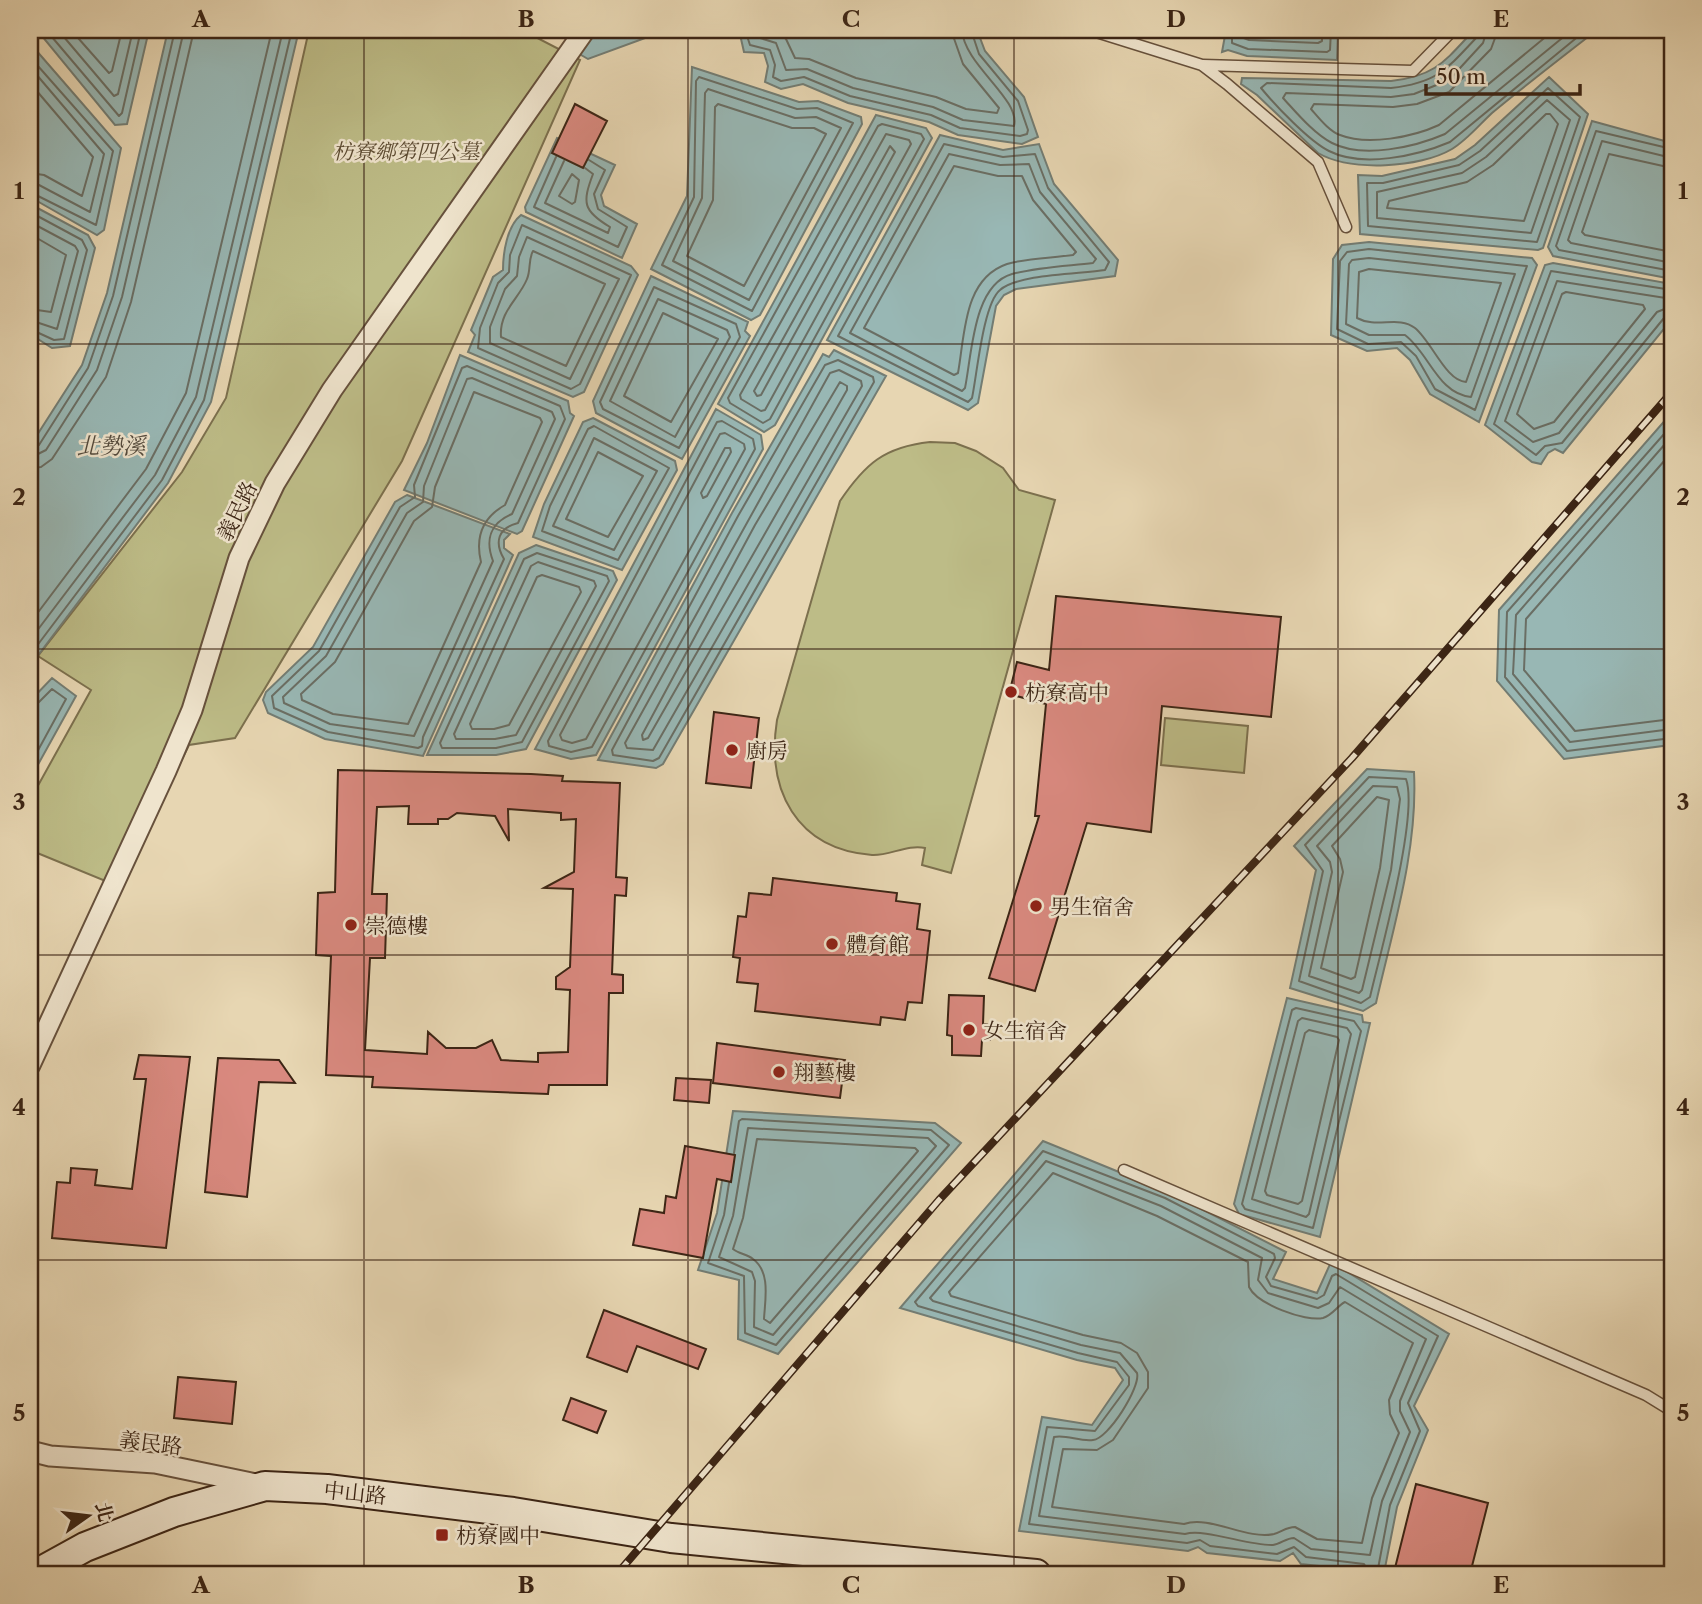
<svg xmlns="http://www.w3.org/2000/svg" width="1702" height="1604" font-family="'Libre Caslon Text','Noto Serif TC',serif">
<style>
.green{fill:#bdbc87;stroke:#7c704e;stroke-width:2}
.water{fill:#98b7b4;stroke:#737d74;stroke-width:2}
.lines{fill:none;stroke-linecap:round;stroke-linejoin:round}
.shore{stroke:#6a6e64;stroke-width:2}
.building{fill:#d9897f;stroke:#3c2515;stroke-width:2;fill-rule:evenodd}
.lane-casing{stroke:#67513c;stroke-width:13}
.street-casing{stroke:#67513c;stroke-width:23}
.secondary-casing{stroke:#3c2515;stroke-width:32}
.lane{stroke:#efe4cd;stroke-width:10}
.street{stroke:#efe4cd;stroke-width:19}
.secondary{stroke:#efe4cd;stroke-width:28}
.rail-casing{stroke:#3c2515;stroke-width:8}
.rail{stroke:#efe4cd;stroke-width:5;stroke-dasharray:16;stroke-linecap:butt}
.grid{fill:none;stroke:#3c2515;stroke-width:2;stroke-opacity:0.55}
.poi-dot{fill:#8f2418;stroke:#efe4cd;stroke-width:2.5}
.labels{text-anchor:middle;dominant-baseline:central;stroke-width:5;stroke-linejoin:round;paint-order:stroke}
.park-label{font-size:21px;font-style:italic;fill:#5c4b32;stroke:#efe4cd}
.street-label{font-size:21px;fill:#3c2515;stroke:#efe4cd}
.poi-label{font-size:21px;fill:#3c2515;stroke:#efe4cd;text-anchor:start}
.water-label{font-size:23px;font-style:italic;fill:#534a3d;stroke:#efe4cd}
.neatline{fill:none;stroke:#3c2515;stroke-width:2.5}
.grid-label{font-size:23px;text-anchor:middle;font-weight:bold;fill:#3c2515}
</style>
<rect width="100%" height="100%" fill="#e7d6b2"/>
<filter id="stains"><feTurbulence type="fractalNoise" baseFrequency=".00286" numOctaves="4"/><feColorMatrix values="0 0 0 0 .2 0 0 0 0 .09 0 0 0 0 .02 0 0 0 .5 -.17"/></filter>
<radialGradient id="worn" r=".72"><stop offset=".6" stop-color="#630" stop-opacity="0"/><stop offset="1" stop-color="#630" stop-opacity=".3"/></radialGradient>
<!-- green -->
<path class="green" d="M309,30H522L580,60L402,461L235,738L189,745L120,887L30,850V800L91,690L38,656L182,472L226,398Z
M930,442L955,443L976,451L1003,468L1019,490L1055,500L951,873L922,865L925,848C908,844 889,856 872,855C796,849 766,790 777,720L840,501C865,464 884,447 930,442Z
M1165,718L1248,726L1244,773L1161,765Z"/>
<!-- water -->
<path class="water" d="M32,30H149L127,124L115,125L42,36Z
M168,30H299L211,402L168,483L30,666V446L82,365L107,293Z
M552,30H667L588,59L576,52L586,39Z
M739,30H977L985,51L1024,97L1038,137L1022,144L958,135L929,122L848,103L803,84L781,89L765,82L768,66L764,53L744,52Z
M1226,30H1338L1337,60L1247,56L1228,50L1222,52Z
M1474,30H1597C1562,57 1527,84 1492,113C1480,124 1467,140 1452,149C1420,168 1351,172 1318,153L1257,95L1241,84L1242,78L1391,81C1436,76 1445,61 1474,30Z
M35,49L121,148L104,230L97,235L30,197V51Z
M692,67L799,102L818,101L861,117L862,124L760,315L751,320L651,269L687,196Z
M1549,77L1588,114L1543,248L1538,250L1360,234L1358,175L1382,176L1455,159L1475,145Z
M876,115L926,128L932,138L775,425L764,432L718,404Z
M1592,121L1672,143V279L1553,256L1548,247Z
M940,135L1003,150L1039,144L1054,184L1118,260L1115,276L1016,289L1004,295L996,306L978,403L968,410L827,340Z
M557,138L615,165L601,195L604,206L637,224L622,258L526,212L525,207Z
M30,204L88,235L95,248L70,346L52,348L30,334Z
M521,215L631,266L638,275L584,392L573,397L468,352L475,335L471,330L493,277L503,270C503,253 507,226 521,215Z
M1369,242L1532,258L1537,265L1479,422L1430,394L1410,360L1397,348L1367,351L1331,335L1333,259L1342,245Z
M1553,263L1672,284V319L1563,453L1555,449L1548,453L1541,464L1532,462L1485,425L1545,265Z
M651,276L748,322L745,331L750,336L682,459L596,413L593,401Z
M834,350L886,376L663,764L656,768L598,760L732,513L823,354L829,357Z
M460,355L568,401L570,413L574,416L522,531L517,534L404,490L427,443Z
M716,409L761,435L763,449L596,755L571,759L535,749Z
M1668,417L1672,421V731L1670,745L1564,759L1497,681L1499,610Z
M593,418L675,461L677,470L622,570L533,537L544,504L583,422Z
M407,495L510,534L504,540V548L513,555L423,756L325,739L268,713L263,700L266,692L313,647L395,502Z
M536,545L613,571L617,580L526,749L496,755H427L519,553Z
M52,678L76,696L30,779V701Z
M1367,769L1414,772C1418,850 1393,928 1376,1003L1363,1011L1290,988L1316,870L1294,846Z
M1287,998L1362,1015L1363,1022L1370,1023L1320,1237L1239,1214L1234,1204Z
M733,1111L935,1123L961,1143L778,1354L738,1339L739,1280L698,1270L717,1213Z
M1043,1141L1168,1192L1286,1252L1273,1279L1317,1293L1331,1262L1449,1334L1414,1406L1428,1430L1397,1507L1384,1573L1301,1564L1293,1553L1280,1561L1207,1553L1198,1547L1188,1551L1019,1531L1042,1417L1092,1425L1123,1380L1115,1368L1077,1360L900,1308Z"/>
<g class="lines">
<!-- shore -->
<path class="shore" d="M46,30L119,116L122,113L141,30
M58,30L114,96L118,94L133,30
M71,30L109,73L112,71L122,30
M745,30L750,45L770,50L775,65L773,77L781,81L804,77L850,96L931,115L960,128L1020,136L1027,134L1028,130L1018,101L979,54L971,30
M754,30L757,37L776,43L786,70L807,69L853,88L933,107L963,120L1014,126C1021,99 964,65 962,30
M775,30L786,39L795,58L809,59L856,78L936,97L966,109L997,113L999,108L963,64L951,30
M1232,30V43L1248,49L1327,52L1330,50L1331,30
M1241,30V37L1249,40L1318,43L1322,41V30
M1479,30L1477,37C1447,69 1437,83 1391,88L1267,83L1261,88C1276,106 1309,141 1329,151C1362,168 1417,156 1450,142L1586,30
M1487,30L1483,43L1449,80L1414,94L1391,97L1286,93L1283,98C1296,112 1314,134 1332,143C1363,159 1415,147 1445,134L1572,30
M1498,30L1491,49L1449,92L1417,104L1393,107L1314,104L1311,109C1319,118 1329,131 1340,135C1368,146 1413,137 1439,125L1554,30
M30,57L113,151L96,225L30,192
M30,67L104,154L90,212L39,185L30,183
M699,77L797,109L817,108L853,123L752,311L662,265L694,197L696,81Z
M30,83L93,157L82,196L44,175L30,173
M1548,88L1580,117L1537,242L1368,226L1367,183H1383L1459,165L1480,151Z
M708,89L795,118L816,117L841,128L749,300L673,261L702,198L705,93Z
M1547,100L1570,120L1531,233L1377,218V192L1462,173L1486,157Z
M718,104L792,128H814L826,134L744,286L687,256L713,200L715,107Z
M1546,114H1550L1558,124L1524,221L1387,208L1389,201L1467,182L1493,165Z
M882,124L921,134L924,139L770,419L763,423L730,403L728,398L878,126Z
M886,134L909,140L911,144L765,410L761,411L741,399L740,395Z
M944,144L1003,157L1035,154L1048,188L1109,262L1105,270C1080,274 1018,274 1000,290C983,304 977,375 972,398L968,402L838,336Z
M890,146L895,152L761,395L757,396L754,391Z
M1672,149L1596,131L1556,246L1559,250L1672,271
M949,154L1000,165L1029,164L1040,192L1096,259L1093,263C1067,266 1037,267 1012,274C973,285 972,354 965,388L962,391L850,333Z
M556,157L534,207L618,247L627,227L598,209L594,194L605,170L589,160
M1672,158L1602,141L1568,240L1571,243L1672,263
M564,161L545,203L608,233L610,227C583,211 582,203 593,174L585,168
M954,166L998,176H1022L1033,200L1076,252L1073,255C1052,258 1027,258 1007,264C963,279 965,335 958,373L954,375L864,328Z
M1672,168L1609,154L1582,232L1585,235L1672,252
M572,174L579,180L575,202L572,204L559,196Z
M30,212L82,240L87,250L64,339L54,340L30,329
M30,222L75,246L78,251L57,329L30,320
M522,225L631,275L580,384L571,389L478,348L480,328L498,283L509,272L510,255Z
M30,234L66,255L51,312L30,309
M527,237L619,279L570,379L490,343V327L505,289L517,276L519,257Z
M1369,249L1527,266L1475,410L1435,389L1416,356L1401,342L1368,344L1337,329L1340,261L1347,252Z
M533,251L605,284L566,366L501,337C499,311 519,299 527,279C531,270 528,260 533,251Z
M1369,258L1515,274L1471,397C1438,394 1429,353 1405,335H1369L1346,324L1349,264L1352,260Z
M1369,269L1501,283L1466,382C1446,381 1432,342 1415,328C1398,315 1377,329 1357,318L1359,272Z
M654,287L736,324L740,337L679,448L603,409L600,402Z
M1672,290L1551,271L1494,424L1536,455L1545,446L1562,443L1664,318L1672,315
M1566,292L1643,305L1645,309L1554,422L1534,429L1517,414L1562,294Z
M658,299L727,330L730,337L675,437L610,401Z
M1672,299L1557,281L1505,421L1533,442L1559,433L1657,312L1672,306
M663,313L718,339L671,422L624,396Z
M838,360L873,377L874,382L659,758L653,761L613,755L612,750L738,516L825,365Z
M467,366L560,406L565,419L518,523C498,528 494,542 504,559L423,737L422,746L418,748L328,732L274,708L272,696L319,651L400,507L415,497L414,485L462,368Z
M839,370L861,381L862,386L653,750L627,748L625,743L830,373Z
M472,378L552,412L555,419L512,514C490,523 485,540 493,561L414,736L330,724L284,703L283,697L326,656L407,513L423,502L424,486L467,379Z
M840,382L847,386V390L648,738L643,740L642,735L755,525Z
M474,392L540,418L542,422L505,505C482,518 475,537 481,562L408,724L333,714L302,700L301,694L335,662L414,521L432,507L435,487Z
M722,421L753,439L755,449L592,747L571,752L549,746L548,741L717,422Z
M1672,425L1507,612L1505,677L1567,751L1672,738
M594,426L669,468L618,560L542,531L550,506L588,429Z
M725,433L744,444L745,449L586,739L572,743L562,740L560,735L720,434Z
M1672,436L1516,615L1513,674L1570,742L1672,729
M594,438L657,471L614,550L553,526Z
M725,448H730L731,452L707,496L703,498L701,493Z
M30,449L39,445L88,368L113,296L175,30
M598,452L643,476L608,537L566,519Z
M1672,452L1526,619L1524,670L1575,731L1672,719
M30,458L46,450L97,370L122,297L184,30
M30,468L41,467L52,459L106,377L131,302L194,30
M537,553L607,576L609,581L522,742L496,748H442L440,743L524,559Z
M538,562L594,581L596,586L516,735L495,739H456L454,734L531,566Z
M542,575L579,587L581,592L509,725L494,729H472L470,724L537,577Z
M30,623L146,469L186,393L272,30
M30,640L155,475L196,397L283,30
M30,655L162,480L204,400L292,30
M30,705L37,704L52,689L66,699L30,765
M1369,777L1406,779C1419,815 1380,954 1370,997L1361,1003L1299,981L1323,871L1305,845Z
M1373,786L1397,787L1400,799L1391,870L1362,990L1359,993L1309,976L1332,872L1330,862L1317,846Z
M1377,797L1389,800L1380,868L1355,977L1351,979L1321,968L1343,872L1340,859L1332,846Z
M1296,1008L1354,1021L1361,1031L1313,1228L1245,1209L1242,1204L1292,1010Z
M1302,1018L1347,1028L1351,1034L1309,1214L1306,1217L1252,1199L1298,1021Z
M1309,1030L1337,1037L1339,1040L1302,1201L1298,1204L1267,1195L1265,1191L1305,1033Z
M748,1128L928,1138L936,1146L773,1335L754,1327L755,1281L752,1272L719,1257L733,1216Z
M757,1139L915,1148L918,1151L770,1323L764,1319C765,1300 771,1272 753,1259C747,1254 739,1254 733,1249L743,1218Z
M1046,1161L1161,1206L1262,1258L1258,1280L1268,1293L1318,1308L1329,1303L1340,1287L1426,1339L1400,1401V1411L1410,1432L1382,1501L1370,1555L1311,1549L1294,1538C1286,1538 1281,1544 1273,1545C1248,1546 1205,1528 1185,1534L1039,1516L1054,1437C1066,1434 1080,1442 1093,1440C1108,1439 1141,1387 1137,1373L1120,1353L1081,1345L933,1301L930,1298Z
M1053,1173L1157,1216L1248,1262L1249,1287C1257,1304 1305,1322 1323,1318C1333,1315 1337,1306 1345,1302L1413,1343L1389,1400L1390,1414L1399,1433L1372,1498L1362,1543L1317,1539L1295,1527C1286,1527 1282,1532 1274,1534C1246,1540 1210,1515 1184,1524L1052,1507L1063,1449L1097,1450L1113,1440L1148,1388V1372L1137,1353L1121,1343L1083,1335L951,1296L949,1292Z
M729,1183L724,1215L708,1263L744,1276L745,1333L776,1345L949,1145L931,1130L742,1119L739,1121L734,1153
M1370,1574L1364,1564L1306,1557L1294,1547L1277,1554L1210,1546L1200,1540L1187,1543L1029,1524L1047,1427L1095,1431L1129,1385V1377L1117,1362L1078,1353L918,1306L915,1302L1043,1151L1165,1198L1274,1254L1275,1258L1266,1277L1271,1286L1317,1299L1324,1295L1332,1276L1336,1274L1438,1336L1408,1403L1420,1431L1390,1505L1377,1574"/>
</g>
<!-- building -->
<path class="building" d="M575,104L607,121L583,168L552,153Z
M1056,596L1281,617L1271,717L1162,706L1151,832L1087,823L1035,991L989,978L1039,816H1035L1046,704L1009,694L1017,662L1049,670Z
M714,712L759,718L751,788L706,783Z
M338,770L531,774L563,776L562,781L620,783L616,877L627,878L626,896L615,895L612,974L623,975V993H609L607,1085H549L548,1094L372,1087L373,1077L326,1075L331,956L316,955L318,893L335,892ZM409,806L408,824H438V819H448L457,813L495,816L509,841L508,809L561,813V820L576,819L574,872L544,888L573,889L570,967L556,977V989L570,990L568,1052L538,1053V1062L501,1060L492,1040L476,1048H446L428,1032L427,1054L365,1050L370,958H385L387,894H372L377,807Z
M773,878L897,893L896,901L920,904L917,929L930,931L922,1003L908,1002L905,1020L881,1017L880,1025L755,1011L758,984L737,982L740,958L733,957L738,916L746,917L749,893L771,895Z
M949,995L984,996L983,1024L991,1025L990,1040H982L981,1056L952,1055V1036L947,1035Z
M717,1043L845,1060L840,1098L713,1083Z
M139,1055L190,1057L166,1248L52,1238L57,1182L70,1183L71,1168L97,1170L95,1185L132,1189L146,1079H134Z
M218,1058L279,1060L295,1083L259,1082L247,1197L205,1192Z
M676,1078L711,1080L709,1103L674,1100Z
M685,1146L735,1155L731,1182L717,1179L703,1258L633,1245L640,1209L664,1213L666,1196L676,1198Z
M604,1310L706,1349L698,1369L637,1346L627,1372L587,1357Z
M178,1377L236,1382L232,1424L174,1418Z
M571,1398L606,1411L597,1433L563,1420Z
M1416,1484L1488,1503L1470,1574L1394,1572Z"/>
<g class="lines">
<!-- lane casing -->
<g class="lane-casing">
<path id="lane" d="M1090,30L1202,65L1227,84L1318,162L1346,227
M1203,65L1413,71L1453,30
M1124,1170L1646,1395L1672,1411"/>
</g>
<!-- street casing -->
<g class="street-casing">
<path id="street" d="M30,1065L166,771L192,710L239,558L275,483L332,390L585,30
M30,1451L50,1456L155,1463L261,1485"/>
</g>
<!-- secondary casing -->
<g class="secondary-casing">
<path id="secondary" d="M36,1574L85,1547L174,1512L265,1486L327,1489L513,1512L671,1538L1036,1574"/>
</g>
<!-- lane -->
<use href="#lane" class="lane"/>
<!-- street -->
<use href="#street" class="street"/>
<!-- secondary -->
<use href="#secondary" class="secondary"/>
<!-- rail casing -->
<g class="rail-casing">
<path id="rail" d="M617,1574L939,1200L1352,758L1672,392"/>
</g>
<!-- rail -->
<use href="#rail" class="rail"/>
</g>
<!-- grid -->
<path class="grid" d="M364,30V1574M688,30V1574M1014,30V1574M1338,30V1574M30,344H1672M30,649H1672M30,955H1672M30,1260H1672"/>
<!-- markers -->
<g class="poi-dot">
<circle cx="1011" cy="692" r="7"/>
<circle cx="732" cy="750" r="7"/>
<circle cx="1036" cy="906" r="7"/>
<circle cx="351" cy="925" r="7"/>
<circle cx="832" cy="944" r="7"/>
<circle cx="969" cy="1030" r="7"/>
<circle cx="779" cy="1072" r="7"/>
<rect x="435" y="1528" width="14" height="14" rx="3.5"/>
</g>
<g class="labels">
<!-- park labels -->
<g class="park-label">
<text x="406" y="151">枋寮鄉第四公墓</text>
</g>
<!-- street labels -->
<g class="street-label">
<text transform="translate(237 511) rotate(-64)">義民路</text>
<text transform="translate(151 1443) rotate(7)">義民路</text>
<text transform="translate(355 1493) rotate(6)">中山路</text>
</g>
<!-- poi labels -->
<g class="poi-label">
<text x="1025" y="692">枋寮高中</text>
<text x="746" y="750">廚房</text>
<text x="1050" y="906">男生宿舍</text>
<text x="365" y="925">崇德樓</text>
<text x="846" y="944">體育館</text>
<text x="983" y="1030">女生宿舍</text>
<text x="793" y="1072">翔藝樓</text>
<text x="456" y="1535">枋寮國中</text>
</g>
<!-- water labels -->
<g class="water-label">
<text x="111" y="446">北勢溪</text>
</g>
</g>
<!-- margin -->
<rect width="1702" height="1604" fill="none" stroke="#e7d6b2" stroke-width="77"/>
<!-- north arrow -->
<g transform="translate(88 1516) rotate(76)" stroke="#efe4cd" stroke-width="5" paint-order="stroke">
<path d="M0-5L12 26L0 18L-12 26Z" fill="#3c2515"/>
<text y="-10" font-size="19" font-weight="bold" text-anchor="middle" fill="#3c2515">北</text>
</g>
<!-- scale -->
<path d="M1426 84v10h154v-10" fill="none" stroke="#3c2515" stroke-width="3.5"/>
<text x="1436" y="84" font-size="21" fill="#3c2515" stroke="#efe4cd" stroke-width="5" paint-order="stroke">50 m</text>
<rect x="38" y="38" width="1626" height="1528" class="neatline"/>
<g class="grid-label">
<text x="201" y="27">A</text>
<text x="526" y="27">B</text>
<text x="851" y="27">C</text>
<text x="1176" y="27">D</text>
<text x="1501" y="27">E</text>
<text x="19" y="199">1</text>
<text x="1683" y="199">1</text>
<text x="19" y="505">2</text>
<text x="1683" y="505">2</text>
<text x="19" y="810">3</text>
<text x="1683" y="810">3</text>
<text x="19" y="1115">4</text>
<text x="1683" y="1115">4</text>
<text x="19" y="1421">5</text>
<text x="1683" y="1421">5</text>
<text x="201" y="1593">A</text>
<text x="526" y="1593">B</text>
<text x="851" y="1593">C</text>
<text x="1176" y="1593">D</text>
<text x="1501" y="1593">E</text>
</g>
<rect width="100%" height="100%" filter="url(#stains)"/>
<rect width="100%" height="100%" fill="url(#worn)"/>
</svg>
